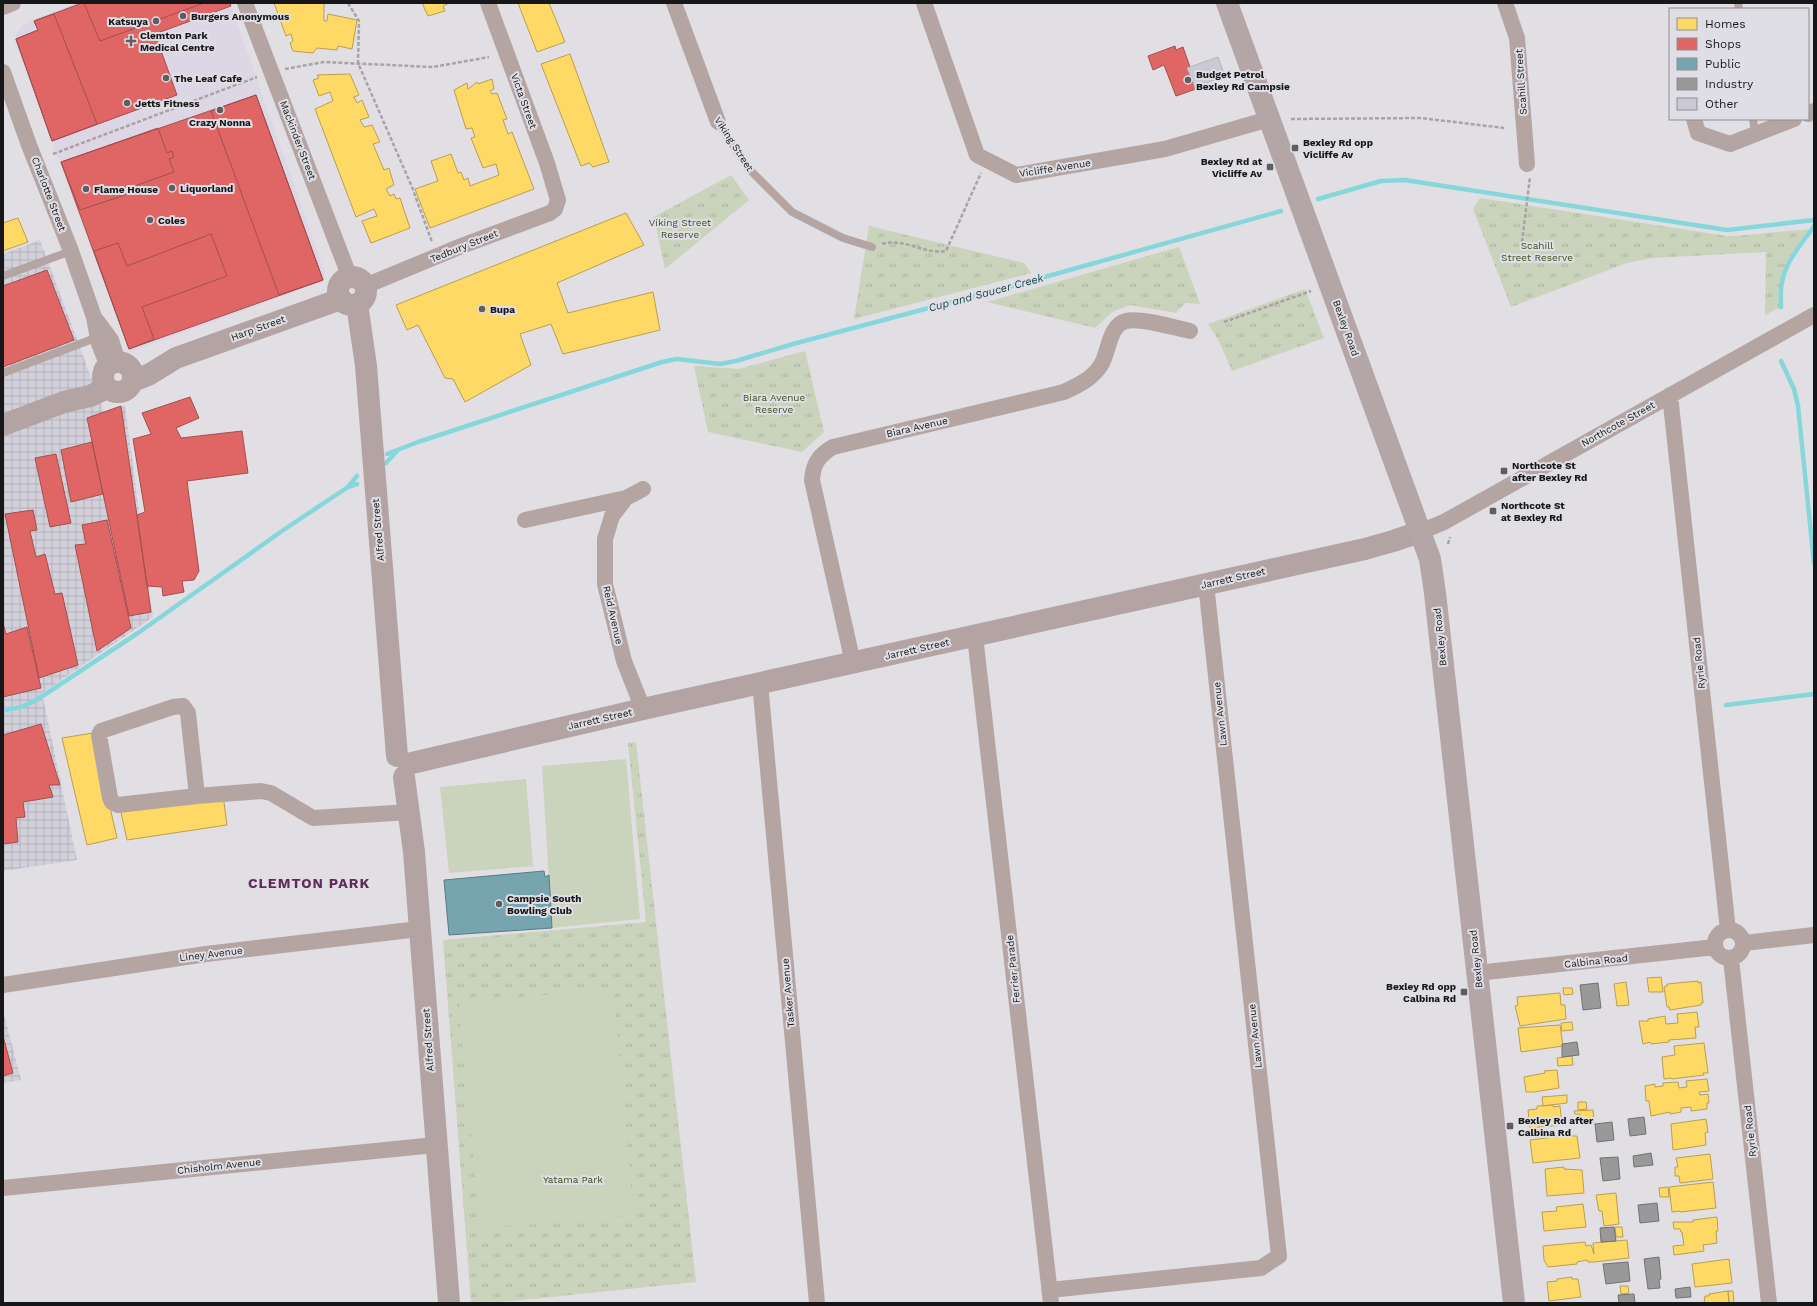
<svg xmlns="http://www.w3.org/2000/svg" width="1817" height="1306" font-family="'Work Sans',sans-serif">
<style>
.commercial{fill:#ddd7e5}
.industrial{fill:url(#industrial-grid)}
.park{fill:url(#park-tufts)}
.pitch{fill:#cad3bc}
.homes{fill:#ffd966;stroke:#b99f4f}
.shops{fill:#e06666;stroke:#a44e4f}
.public{fill:#76a5af;stroke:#5a7a82}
.industry{fill:#999;stroke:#727273}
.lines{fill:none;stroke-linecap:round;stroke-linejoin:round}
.stream{stroke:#85d7dc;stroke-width:4.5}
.building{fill:#cacad7;stroke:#b6b5b9}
.path{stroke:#aba2a3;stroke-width:2.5;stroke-dasharray:4 2;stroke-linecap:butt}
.lane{stroke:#b4a5a3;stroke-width:8}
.street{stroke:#b4a5a3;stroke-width:16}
.secondary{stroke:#b3a4a3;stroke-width:22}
.primary{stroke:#b4a5a6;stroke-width:22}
.poi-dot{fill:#5e5d60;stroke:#e0dee5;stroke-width:1.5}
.labels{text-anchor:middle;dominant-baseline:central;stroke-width:4;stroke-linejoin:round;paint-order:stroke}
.poi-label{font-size:10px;font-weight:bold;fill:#171719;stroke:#e0dee5;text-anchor:start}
.street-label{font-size:10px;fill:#171719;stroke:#e0dee5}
.park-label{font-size:10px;fill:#3e501b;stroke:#e0dee5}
.water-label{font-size:11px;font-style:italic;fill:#073f42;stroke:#e0dee5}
.district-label{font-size:14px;font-weight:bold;letter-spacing:1px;fill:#602b5a;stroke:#e0dee5}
</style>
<defs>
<pattern id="industrial-grid" width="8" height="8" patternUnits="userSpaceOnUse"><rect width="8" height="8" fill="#d2d0da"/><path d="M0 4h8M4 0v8" fill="none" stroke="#b4b2ba"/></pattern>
<pattern id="park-tufts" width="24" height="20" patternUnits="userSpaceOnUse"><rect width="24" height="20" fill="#cad3bc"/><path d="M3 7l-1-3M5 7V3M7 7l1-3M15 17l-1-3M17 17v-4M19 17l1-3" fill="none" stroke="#adb4a1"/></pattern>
</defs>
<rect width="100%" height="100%" fill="#e1dfe4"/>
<!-- commercial -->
<path class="commercial" d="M77,3H230L325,273L324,281L130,352L14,40L19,29L29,21Z"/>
<!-- industrial -->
<path class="industrial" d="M40,240L104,412L125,406L153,617L42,693L77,860L3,871V254Z
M3,1010L21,1080L3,1083Z"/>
<!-- park -->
<path class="park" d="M731,175L749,200L665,269L654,217Z
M1480,198L1727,236H1735L1810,229C1785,261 1780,267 1779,308L1765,315L1766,252L1652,258L1627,263L1511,307L1473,209Z
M869,226L1024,263L1031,273L854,319Z
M1179,247L1200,304L1185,303L1176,313L1130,305L1112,312L1095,328L987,302Z
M1305,289L1324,338L1232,371L1219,341L1208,324Z
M805,351L824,432L802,452L708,432L694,366L739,369Z
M636,742L696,1282L494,1303H471L443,940L646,922L628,743Z"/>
<!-- pitch -->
<path class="pitch" d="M626,759L640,919L552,928L542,766Z
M526,779L533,866L449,873L440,787Z
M613,989L634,1215L480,1229L459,1003Z"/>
<!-- homes -->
<path class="homes" d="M274,3H324V21H327L328,14L357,20L352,49L338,46L337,50L317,48L313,53L293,51L290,43L293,41L291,34L286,36Z
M422,3H449L443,6L445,11L428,16Z
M518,3H549L565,42L537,52Z
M570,54L609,162L593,167L589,163L581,166L541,64Z
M350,74L359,95L354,97L357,103L362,100L369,117L360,120L364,127L372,125L380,142L373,144L384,170L389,168L394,185L386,189L390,196L394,194L396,199L400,198L410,228L371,243L362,221L377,216L374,209L356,217L315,109L333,101L330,92L319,96L313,80L319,78L317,75Z
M492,79L494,89L490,91L492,94L497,93L507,119L503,120L508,134L512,132L534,189L430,228L415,189L438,181L431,161L451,154L458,173L461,172L464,180L468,178L470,186L499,175L496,164L483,168L471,138L475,137L472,128L466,129L454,90L467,83L468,89L477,82L478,84Z
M626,213L644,245L557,283L568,313L653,292L660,330L563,354L551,324L520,334L531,365L465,402L453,379L445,378L418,325L407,330L396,305Z
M18,218L28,242L3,251V223Z
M93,733L117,838L87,845L62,738Z
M223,795L227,825L127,840L120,808Z
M1661,977L1663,992H1649L1647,978Z
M1698,981V983L1701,982L1703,1003H1701V1005L1670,1010L1669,1007H1667L1664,987L1667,986V984Z
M1626,982L1629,1005L1617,1006L1614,984Z
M1563,988H1572L1573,994L1564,995Z
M1560,993L1561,1005H1565L1566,1019L1520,1026L1515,1006L1518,1005L1517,997Z
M1697,1012L1699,1027H1695L1696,1038L1669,1040V1042L1651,1044L1650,1042L1643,1044L1639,1021H1648V1019L1665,1016L1666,1024L1678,1023L1677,1014Z
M1572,1022L1573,1030L1562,1031L1561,1023Z
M1560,1025L1563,1046L1521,1052L1518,1028Z
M1704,1043L1708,1073H1703L1704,1075L1672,1079L1671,1078L1664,1079L1662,1057L1675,1055L1674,1046Z
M1572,1056L1573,1065L1558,1066L1557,1058Z
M1557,1070L1559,1088L1534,1092H1526L1524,1077L1545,1073L1544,1071Z
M1707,1079L1709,1091L1699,1092L1700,1095L1708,1094L1709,1103H1707V1109L1691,1111V1107L1681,1108V1112L1670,1114V1112L1651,1116L1649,1101H1646L1645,1086L1655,1084V1087L1663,1086V1083L1678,1082L1679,1088L1687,1087L1686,1081Z
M1567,1095V1103L1543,1106L1542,1097Z
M1578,1102H1586L1587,1109L1578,1110Z
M1553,1105V1107L1560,1106L1562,1125L1530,1128L1528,1110L1537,1109V1106Z
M1593,1110L1594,1123L1581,1125L1580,1114H1575L1574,1111Z
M1706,1119L1708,1132L1705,1133L1706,1145L1673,1150L1671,1124Z
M1563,1136H1577L1580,1158L1533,1163L1530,1140Z
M1710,1154L1713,1179L1680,1183L1679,1176H1675V1167H1678L1676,1158Z
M1564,1167V1169L1582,1170L1584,1193L1547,1196L1545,1169Z
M1713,1182L1716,1208L1680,1212V1211L1672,1212L1669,1187Z
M1668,1187L1669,1197H1660L1659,1188Z
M1616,1193L1619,1224L1604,1226L1602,1211H1599L1596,1195Z
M1583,1204L1586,1227L1544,1231L1542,1212L1557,1211L1556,1207Z
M1717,1217L1718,1231H1716L1717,1243L1703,1245L1704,1251L1674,1255L1673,1246L1684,1245L1682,1232H1681L1680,1229H1674L1673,1222H1693V1220Z
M1615,1227H1622L1623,1237H1616Z
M1627,1240L1629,1258L1594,1262H1588L1587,1260L1577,1262V1264L1548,1267L1544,1260L1543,1246L1585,1242L1586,1246L1591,1245L1594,1254L1593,1243Z
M1729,1259L1732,1283L1695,1287L1692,1264Z
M1572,1277V1279H1578L1581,1297L1549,1301L1547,1282L1557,1281V1279Z
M1620,1286H1628L1629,1293L1621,1294Z
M1728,1291L1729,1303H1704L1705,1296H1709V1294Z
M1728,1291H1733L1734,1303H1729Z"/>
<!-- shops -->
<path class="shops" d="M82,3H230L231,6L155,34L177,95L52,141L16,39L38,30L34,21Z
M84,3H204L100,41Z
M54,14L97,124L52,141L16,39L38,30L34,21Z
M1175,46L1176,50L1183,47L1190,67L1187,68L1196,89L1176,96L1164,65L1153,70L1148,56Z
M256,95L323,280L129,349L61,162Z
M256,95L323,280L279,295L211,111Z
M158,128L167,153L172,151L174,157L169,159L174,172L132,187L134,192L80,210L61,162Z
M211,234L227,276L142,307L154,339L129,349L94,251L118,243L127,266Z
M47,270L74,340L3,367V286Z
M190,397L199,418L176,428L181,438L242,431L248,473L187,481L199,571L194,580L182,581L184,592L163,596L162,587L147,586L137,515L145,512L133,439L151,434L142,413Z
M121,406L151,612L129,616L87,418Z
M92,442L103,494L71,502L61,450Z
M56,454L71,523L50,527L35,458Z
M33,510L37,530L30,531L36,557L45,554L55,594L62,593L78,665L39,678L5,514Z
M107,520L131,628L97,651L75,545L86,544L82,525Z
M3,623L6,634L27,627L41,688L3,697Z
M41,724L60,785H49L53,797L23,802L25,817L16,818L18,842L3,844V735Z
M3,1036L13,1073L3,1076Z"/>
<!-- public -->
<path class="public" d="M544,871L545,877L549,875L552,928L449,935L444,880Z"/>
<!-- industry -->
<path class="industry" d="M1598,983L1601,1008L1583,1010L1580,985Z
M1577,1042L1579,1055L1562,1057V1044Z
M1644,1117L1646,1134L1630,1136L1628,1119Z
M1612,1122L1614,1140L1597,1142L1595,1124Z
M1651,1153L1653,1165L1634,1167L1633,1156Z
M1618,1157L1620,1179L1603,1181L1600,1158Z
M1657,1203L1659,1221L1640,1223L1638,1205Z
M1614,1227L1616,1241L1601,1242L1600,1228Z
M1659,1257L1661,1279L1659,1280L1660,1288L1648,1289L1644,1259Z
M1628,1262L1630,1281L1606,1284L1603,1264Z
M1690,1287L1691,1297L1676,1298L1675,1289Z
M1634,1294L1635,1303H1619L1618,1295Z"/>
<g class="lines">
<!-- stream -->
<path class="stream" d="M1318,199L1381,181L1405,180L1727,230L1814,220
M1781,307C1781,299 1780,290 1782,282C1786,260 1802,244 1814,226
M1781,361L1794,389L1798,406L1814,563
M387,454L418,442L662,362L677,359L720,364L736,361L793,344L1023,283L1281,211
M386,463L397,451
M348,487L357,484
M1726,705L1814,694
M3,710C18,709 28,705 41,697L138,633L282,531L348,487L357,476"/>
</g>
<!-- building -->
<path class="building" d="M1218,57L1225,76L1195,87L1187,68Z"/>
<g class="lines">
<!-- path -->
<path class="path" d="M348,3L359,21L358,63L412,187L432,242
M285,69L324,62L433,67L489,57
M1291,119L1421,118L1504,128
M53,154L257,77
M1522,242L1530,177
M882,244C903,237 925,255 946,251L981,173
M1224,322L1311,291
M1448,544L1450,537"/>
<!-- lane -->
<path class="lane" d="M1738,3L1739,9
M1753,119L1755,134
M718,122L749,169L792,212L843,238L872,247
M3,276L71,251
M3,373L98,337"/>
<!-- street -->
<path class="street" d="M245,3L350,278
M674,3L718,122
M924,3L977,155L1016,175L1165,149L1269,119
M1505,3L1517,38L1527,164
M3,7L13,3
M3,72L29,145L71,251L94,317L99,344L108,366
M1808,114L1814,111
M1694,119L1698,133L1730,144L1794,119
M365,286L464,245L550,213L555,209L558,200L547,163L488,3
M97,321L111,340L118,362
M1670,395L1728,930
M525,520L626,498
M1420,532L1444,522L1814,315
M975,636L1051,1303
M853,663L812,480C813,464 819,455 833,447L1064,392C1079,385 1092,379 1101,365C1109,352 1109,325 1126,321C1140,317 1175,328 1190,331
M760,683L817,1303
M643,709L624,661L605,584V539L612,516L626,498L643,489
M197,796L188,713L183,706L173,707L101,731L99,735L110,798L112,802L118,805L197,796L261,791L271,793L313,818L410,812
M1715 944a14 14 0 1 1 28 0a14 14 0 1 1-28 0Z
M1744,943L1814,935
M1731,959L1769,1303
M1477,973L1715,947
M3,985L206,954L419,929
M3,1188L435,1145
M1050,1290L1261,1268L1279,1256L1206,584"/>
<!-- secondary -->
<path class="secondary" d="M338 291a14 14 0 1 1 28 0a14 14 0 1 1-28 0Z
M357,304L366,366L397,756
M103 377a15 15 0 1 1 30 0a15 15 0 1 1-30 0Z
M133,381L150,374L176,358L341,299
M3,425L64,402L90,396L107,388
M412,763L643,709L1365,549L1393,541L1420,532
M404,777L414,852L449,1303"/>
<!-- primary -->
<path class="primary" d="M1227,3L1430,559L1435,593L1514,1303"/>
</g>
<!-- markers -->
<g class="poi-dot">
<circle cx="183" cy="16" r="4"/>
<circle cx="156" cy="21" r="4"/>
<path d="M129 35h4v4h4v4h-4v4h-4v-4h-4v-4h4z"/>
<circle cx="166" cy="78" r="4"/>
<circle cx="1188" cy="80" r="4"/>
<circle cx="127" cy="103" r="4"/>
<circle cx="220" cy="110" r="4"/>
<rect x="1291" y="144" width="8" height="8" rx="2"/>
<rect x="1266" y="163" width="8" height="8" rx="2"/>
<circle cx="172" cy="188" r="4"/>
<circle cx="86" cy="189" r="4"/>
<circle cx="150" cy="220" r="4"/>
<circle cx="482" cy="309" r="4"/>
<rect x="1500" y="467" width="8" height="8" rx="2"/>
<rect x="1489" y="507" width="8" height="8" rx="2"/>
<circle cx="499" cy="904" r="4"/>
<rect x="1460" y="988" width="8" height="8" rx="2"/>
<rect x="1506" y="1122" width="8" height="8" rx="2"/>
</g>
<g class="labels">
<!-- poi labels -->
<g class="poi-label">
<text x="191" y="16">Burgers Anonymous</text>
<text x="148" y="21" text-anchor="end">Katsuya</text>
<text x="140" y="35">Clemton Park<tspan x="140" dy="12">Medical Centre</tspan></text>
<text x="1196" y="74">Budget Petrol<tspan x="1196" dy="12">Bexley Rd Campsie</tspan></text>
<text x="174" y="78">The Leaf Cafe</text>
<text x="135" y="103">Jetts Fitness</text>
<text x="220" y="122" text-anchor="middle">Crazy Nonna</text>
<text x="1303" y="142">Bexley Rd opp<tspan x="1303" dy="12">Vicliffe Av</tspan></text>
<text x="1262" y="161" text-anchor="end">Bexley Rd at<tspan x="1262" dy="12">Vicliffe Av</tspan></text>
<text x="180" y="188">Liquorland</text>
<text x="94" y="189">Flame House</text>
<text x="158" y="220">Coles</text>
<text x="490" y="309">Bupa</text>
<text x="1512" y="465">Northcote St<tspan x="1512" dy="12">after Bexley Rd</tspan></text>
<text x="1501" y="505">Northcote St<tspan x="1501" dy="12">at Bexley Rd</tspan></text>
<text x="507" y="898">Campsie South<tspan x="507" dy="12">Bowling Club</tspan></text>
<text x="1456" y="986" text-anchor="end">Bexley Rd opp<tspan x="1456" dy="12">Calbina Rd</tspan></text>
<text x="1518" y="1120">Bexley Rd after<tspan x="1518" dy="12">Calbina Rd</tspan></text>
</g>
<!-- street labels -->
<g class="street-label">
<text transform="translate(1521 82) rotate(-94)">Scahill Street</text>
<text transform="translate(524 101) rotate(70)">Victa Street</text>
<text transform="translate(298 140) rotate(69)">Mackinder Street</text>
<text transform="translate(734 144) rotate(57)">Viking Street</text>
<text transform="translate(1055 168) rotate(-9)">Vicliffe Avenue</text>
<text transform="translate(49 194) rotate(69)">Charlotte Street</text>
<text transform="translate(464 246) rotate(-22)">Tedbury Street</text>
<text transform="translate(258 328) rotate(-20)">Harp Street</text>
<text transform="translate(1346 328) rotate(70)">Bexley Road</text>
<text transform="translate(1618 424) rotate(-29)">Northcote Street</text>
<text transform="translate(917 427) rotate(-13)">Biara Avenue</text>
<text transform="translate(378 530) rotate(-95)">Alfred Street</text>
<text transform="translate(1233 578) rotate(-13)">Jarrett Street</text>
<text transform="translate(613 615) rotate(77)">Reid Avenue</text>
<text transform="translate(1440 637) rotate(-96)">Bexley Road</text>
<text transform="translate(917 649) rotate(-13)">Jarrett Street</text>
<text transform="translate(1699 663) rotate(-96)">Ryrie Road</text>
<text transform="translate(1220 714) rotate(-96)">Lawn Avenue</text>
<text transform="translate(600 719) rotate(-13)">Jarrett Street</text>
<text transform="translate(211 954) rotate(-7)">Liney Avenue</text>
<text transform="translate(1476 959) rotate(-96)">Bexley Road</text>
<text transform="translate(1596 961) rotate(-6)">Calbina Road</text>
<text transform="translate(1013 969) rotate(-96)">Ferrier Parade</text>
<text transform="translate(788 993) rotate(-95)">Tasker Avenue</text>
<text transform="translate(1255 1036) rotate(-96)">Lawn Avenue</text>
<text transform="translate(428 1040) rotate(-94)">Alfred Street</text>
<text transform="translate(1750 1131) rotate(-96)">Ryrie Road</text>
<text transform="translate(219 1166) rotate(-6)">Chisholm Avenue</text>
</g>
<!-- park labels -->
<g class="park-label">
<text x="680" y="222">Viking Street<tspan x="680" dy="12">Reserve</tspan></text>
<text x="1537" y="245">Scahill<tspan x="1537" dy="12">Street Reserve</tspan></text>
<text x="774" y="397">Biara Avenue<tspan x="774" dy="12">Reserve</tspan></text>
<text x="573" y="1179">Yatama Park</text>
</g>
<!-- water labels -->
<g class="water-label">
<text transform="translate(986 293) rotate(-15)">Cup and Saucer Creek</text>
</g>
<!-- district labels -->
<g class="district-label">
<text x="309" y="883">CLEMTON PARK</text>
</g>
</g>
<!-- border -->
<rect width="1817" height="1306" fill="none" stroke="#171719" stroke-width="8"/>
<!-- legend -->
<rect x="1669" y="8" width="140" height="112" fill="#e0dee5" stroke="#908e93"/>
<rect x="1677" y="18" width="20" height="12" fill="#ffd966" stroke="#908e93"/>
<text x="1705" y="28" font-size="12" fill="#171719">Homes</text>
<rect x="1677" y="38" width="20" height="12" fill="#e06666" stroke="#908e93"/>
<text x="1705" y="48" font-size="12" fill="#171719">Shops</text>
<rect x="1677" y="58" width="20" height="12" fill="#76a5af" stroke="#908e93"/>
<text x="1705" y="68" font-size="12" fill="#171719">Public</text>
<rect x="1677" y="78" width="20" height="12" fill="#999999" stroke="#908e93"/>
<text x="1705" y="88" font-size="12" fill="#171719">Industry</text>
<rect x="1677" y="98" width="20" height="12" fill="#cacad7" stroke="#908e93"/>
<text x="1705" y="108" font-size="12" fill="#171719">Other</text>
</svg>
